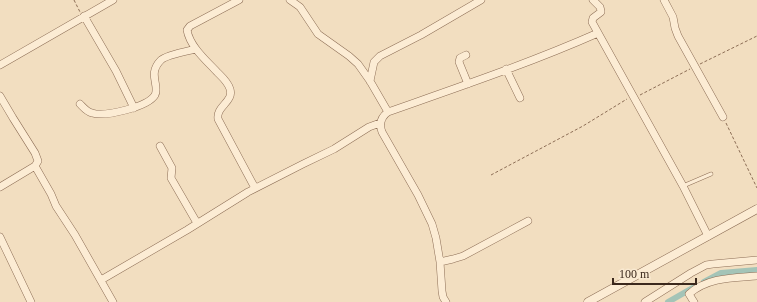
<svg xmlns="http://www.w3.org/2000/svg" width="757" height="302" font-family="'Times New Roman',serif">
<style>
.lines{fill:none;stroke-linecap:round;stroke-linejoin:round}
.canal{stroke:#a4c4b7;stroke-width:6}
.service-casing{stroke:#8d6e56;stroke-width:4.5}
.minor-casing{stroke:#8d6e56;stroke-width:8}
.tertiary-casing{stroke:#8d6e56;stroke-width:9}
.path{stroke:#8d6e56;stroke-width:1;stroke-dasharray:3 2;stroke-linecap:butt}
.service{stroke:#fcecd4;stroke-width:3.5}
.minor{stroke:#fcecd4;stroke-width:7}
.tertiary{stroke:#fcecd4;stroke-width:8}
</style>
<rect width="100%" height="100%" fill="#f2dec0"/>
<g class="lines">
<!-- canal -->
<path class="canal" d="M704,282L721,273L757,270
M668,302L696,286"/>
<!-- service casing -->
<g class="service-casing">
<path id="service" d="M683,186L711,174"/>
</g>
<!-- minor casing -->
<g class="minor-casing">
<path id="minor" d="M239,0L190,26L187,30C190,47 207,61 217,72C222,77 228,82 230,89C234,102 216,106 218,119L255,188
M290,0L300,7L318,34L349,56L358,64L370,81L388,112
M593,0L600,7L601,11V12L593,18L592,22L683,186L708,236
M664,0L673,17L675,28L678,36L723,117
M84,16L116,71L134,108
M466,55L460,58L459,62L468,84
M0,65L113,0
M506,69L520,98
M370,81L374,62L380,56L421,35L481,0
M0,96L13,118L35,153L38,161L35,166L0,187
M80,104C83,107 87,112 92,113C105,117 148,107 155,95C160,85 147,74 161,60C166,55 188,51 196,49
M160,146L172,168L171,178L197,223
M35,166L51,194L56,206L75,235L113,302
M0,237L31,302
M440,262L453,259L463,256L528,221
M101,280L187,230L248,192L303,164L334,149L369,127L380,123
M446,302L443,297L442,291L440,262L436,238L432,224L418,195L382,132C379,124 381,117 388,112C459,87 530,63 598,33
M645,302L691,273L706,265L713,264L757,260
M694,302L689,294C708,277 734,278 757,276"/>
</g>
<!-- tertiary casing -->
<g class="tertiary-casing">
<path id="tertiary" d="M588,302L757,209"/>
</g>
<!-- path -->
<path class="path" d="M74,0L80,12
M700,64L757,36
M640,95L690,69
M726,123L757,188
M491,175L583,126L627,99"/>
<!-- service -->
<use href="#service" class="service"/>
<!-- minor -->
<use href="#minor" class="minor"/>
<!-- tertiary -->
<use href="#tertiary" class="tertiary"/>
</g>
<!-- scale -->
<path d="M613 278v6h83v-6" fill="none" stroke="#3b281c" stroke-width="2"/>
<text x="619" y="278" font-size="12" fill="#3b281c" stroke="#f9e9d1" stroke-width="3" paint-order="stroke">100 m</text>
</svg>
